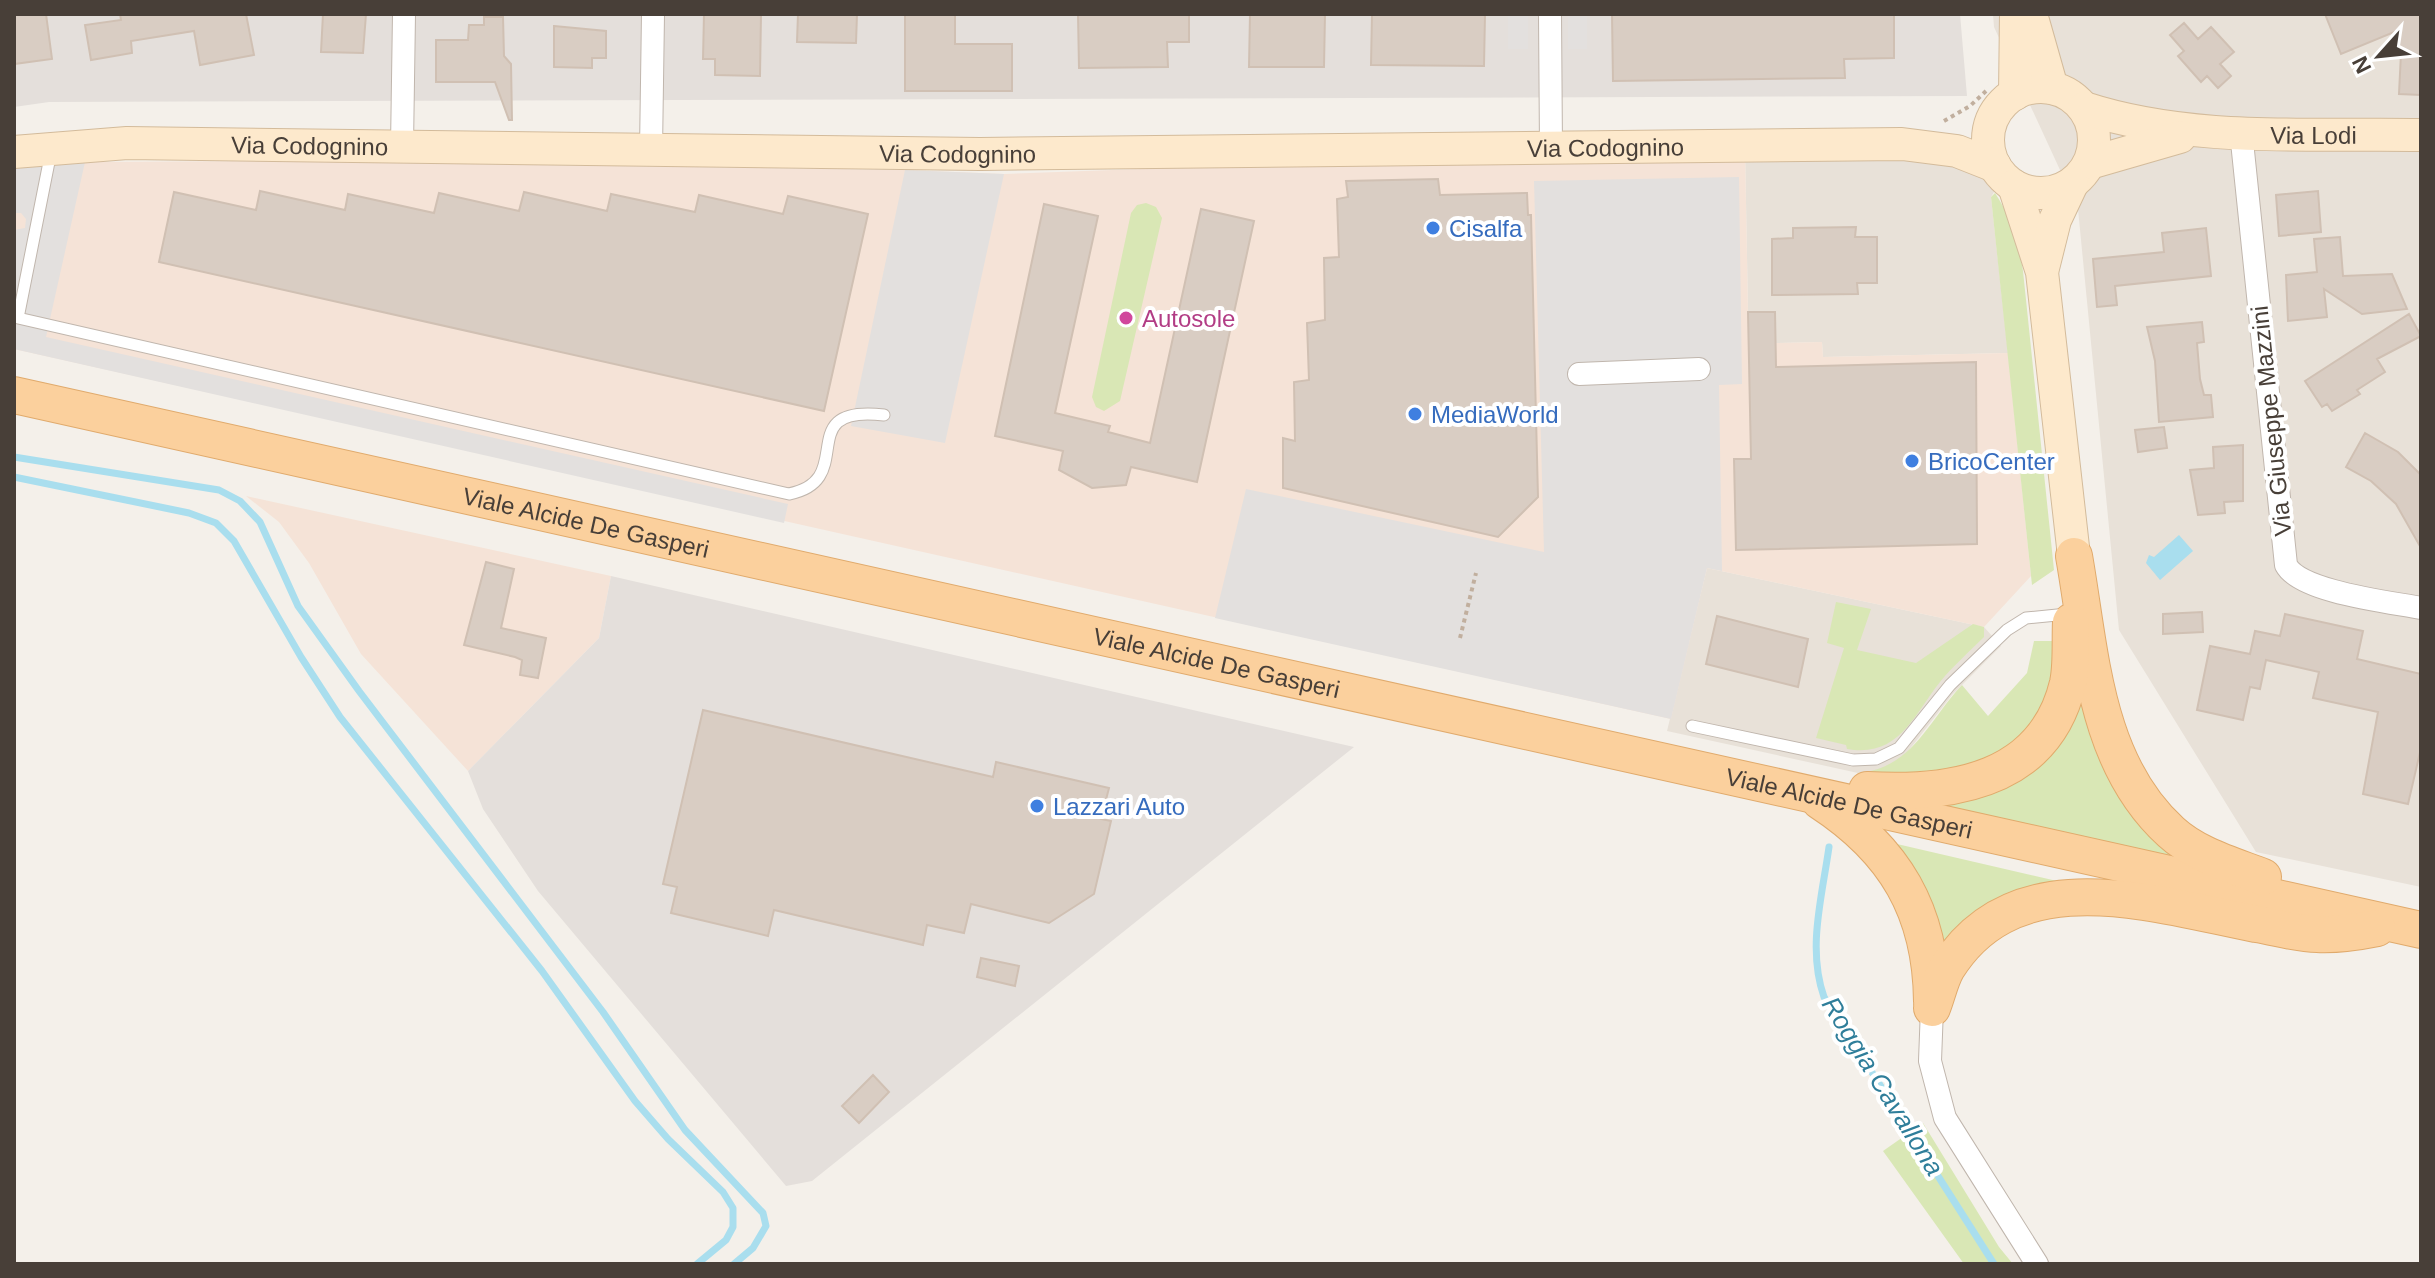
<svg xmlns="http://www.w3.org/2000/svg" width="2435" height="1278" font-family="Arial,sans-serif">
<style>
.residential{fill:#e8e1d8}
.commercial{fill:#f5e3d7}
.industrial{fill:#e4dfdb}
.green{fill:#d9e7b5}
.parking{fill:#e3e0de}
.water{fill:#a9deee}
.lines{fill:none;stroke-linecap:round;stroke-linejoin:round}
.stream{stroke:#a9deee;stroke-width:7}
.building{fill:#d9cdc3;stroke:#d0c0b3;stroke-width:2}
.lane-casing{stroke:#c0b6ad;stroke-width:13}
.street-casing{stroke:#c0b6ad;stroke-width:24}
.secondary-casing{stroke:#d3bb9b;stroke-width:34}
.primary-casing{stroke:#e0aa6c;stroke-width:38}
.path{stroke:#c1af9e;stroke-width:4;stroke-dasharray:4 4;stroke-linecap:butt}
.lane{stroke:#fff;stroke-width:11}
.street{stroke:#fff;stroke-width:22}
.secondary{stroke:#fde9cc;stroke-width:32}
.primary{stroke:#fbd09d;stroke-width:36}
.shop-dot{fill:#3f7fe0;stroke:#fff;stroke-width:3}
.hotel-dot{fill:#d1479c;stroke:#fff;stroke-width:3}
.labels{text-anchor:middle;dominant-baseline:central;stroke-width:8;stroke-linejoin:round;paint-order:stroke}
.street-label{font-size:24px;fill:#483f38;stroke:#fff}
.shop-label{font-size:24px;fill:#366cbe;stroke:#fff;text-anchor:start}
.hotel-label{font-size:24px;fill:#b23c85;stroke:#fff;text-anchor:start}
.water-label{font-size:26px;font-style:italic;fill:#2f7e9a;stroke:#fff}
</style>
<rect width="100%" height="100%" fill="#f4f0ea"/>
<!-- residential -->
<path class="residential" d="M1993,14H2421V887L2256,852L2119,630L2078,209L1994,27Z
M1902,144L2002,179L1991,197L2008,353L1823,357L1822,342L1775,343L1748,312L1745,147Z
M1707,568L1984,627L2001,646L1952,695L1902,759L1877,771L1858,773L1667,731Z"/>
<!-- commercial -->
<path class="commercial" d="M1745,147L1748,312H1775L1776,343L1822,342L1823,357L2008,353L2031,576L1984,627L1707,568L1671,719L14,349V169L85,162L265,161L905,170L1004,174Z
M246,496L611,576L599,638L468,771L361,654L309,563L279,522Z"/>
<!-- industrial -->
<path class="industrial" d="M14,14H1960L1967,96L49,102L14,107Z
M611,576L1354,747L812,1181L786,1186L538,891L483,809L468,771L599,638Z"/>
<!-- green -->
<path class="green" d="M1995,193C2011,217 2019,243 2023,271L2054,570L2032,585L1991,197Z
M1146,203L1156,207L1162,218L1120,401L1104,411L1096,407L1092,397L1131,213L1137,205Z
M1836,602L1871,609L1857,650L1916,663L1973,624L1984,627V637C1969,652 1953,666 1940,682C1913,716 1899,758 1847,749L1846,745L1816,738L1844,648L1827,643Z
M2034,641H2055L2052,689L2027,733L1982,766L1898,778L1858,773C1913,768 1928,721 1962,685L1988,716L2027,673Z
M2079,693L2096,752L2118,791L2185,861L1941,806Z
M1897,844L2070,884L1940,969Z
M1923,1123L1999,1247L2013,1264H1964L1883,1151Z"/>
<!-- parking -->
<path class="parking" d="M1508,14H1528V49H1508Z
M1568,14H1587V49H1568Z
M85,162L46,337L788,504L784,523L14,349V230L25,228L26,219L21,213H14V169Z
M905,170L1004,174L945,443L851,426Z
M1739,177L1742,384L1719,385L1722,571L1707,568L1671,719L1215,618L1246,489L1544,552L1534,181Z"/>
<!-- water -->
<path class="water" d="M2179,535L2193,551L2160,580L2146,563L2149,555L2154,557Z"/>
<g class="lines">
<!-- stream -->
<path class="stream" d="M14,457L219,490L240,501L260,522L298,606L359,691L603,1012L685,1130L763,1213L766,1226L753,1248L734,1264
M14,477L189,513L216,523L234,541L301,657L340,717L542,971L635,1101L668,1139L723,1192L733,1208V1227L726,1240L697,1264
M1829,847C1822,897 1807,949 1824,997L1994,1264"/>
</g>
<!-- building -->
<path class="building" d="M14,14H46L52,59L14,64Z
M120,14H246L254,55L200,65L194,31L131,41L132,53L91,60L85,25L121,20Z
M323,14H366L363,53L321,52Z
M704,14H761L760,76L715,75V59H703Z
M798,14H857L856,43L797,42Z
M905,14H955V44H1012V91H905Z
M1078,14H1189V42H1167L1168,67L1079,68Z
M1250,14H1325L1324,67H1249Z
M1372,14H1485L1484,66L1371,65Z
M1612,14H1894V58L1844,59L1845,78L1613,81Z
M2325,14H2421V95L2399,94L2401,53H2393L2394,32L2341,54Z
M484,17H503L504,56L511,64L512,120H509L495,82H436V40H468L469,25H484Z
M2184,23L2198,39L2211,27L2234,52L2220,64L2231,76L2218,88L2207,76L2201,82L2178,56L2184,51L2170,35Z
M554,26L606,31V58H592V68L554,67Z
M1438,179L1440,195L1527,193L1528,215H1531L1538,497L1498,537L1283,488V438L1295,441L1294,382L1309,380L1307,323L1325,320L1324,258L1339,257L1337,199L1348,197L1346,181Z
M260,191L345,210L348,194L434,213L439,193L519,211L524,192L607,211L611,194L695,212L699,195L783,214L788,196L868,214L824,411L159,262L174,192L256,210Z
M2318,191L2321,232L2279,236L2276,195Z
M1044,204L1098,216L1055,413L1110,426L1108,432L1150,443L1201,209L1254,221L1197,482L1131,467L1126,485L1092,488L1059,470L1063,451L995,436Z
M1856,227L1855,237H1877V283H1857L1858,294L1772,295V239L1793,238V228Z
M2206,228L2211,276L2115,286L2117,305L2097,307L2093,259L2164,252L2162,233Z
M2340,237L2343,276L2392,274L2407,309L2362,314L2324,289L2327,317L2288,321L2286,275L2317,272L2314,239Z
M1748,312H1775L1776,367L1976,362L1977,544L1736,550L1734,459H1751Z
M2409,314L2421,336L2377,359L2385,372L2357,390L2360,394L2332,411L2327,404L2322,407L2305,381Z
M2202,322L2204,342L2197,343L2200,379L2204,395H2211L2213,417L2159,422L2155,361L2147,327Z
M2164,427L2167,448L2138,452L2135,430Z
M2365,433L2398,452L2421,475V548L2396,504L2371,481L2346,467Z
M2243,445V501L2224,502L2225,513L2198,515L2190,470L2214,468L2213,447Z
M486,562L514,569L501,628L546,638L538,678L520,675L522,660L515,657L464,645Z
M2202,612L2203,632L2163,634V614Z
M2285,614L2363,631L2357,659L2421,674V748L2408,804L2363,794L2378,712L2313,698L2319,672L2266,660L2260,689L2250,687L2243,720L2197,710L2210,646L2250,654L2255,631L2280,636Z
M1717,616L1808,639L1798,687L1706,664Z
M703,710L993,777L996,762L1109,788L1101,819L1111,821L1094,894L1049,923L971,904L964,933L927,925L923,945L774,910L768,936L671,913L677,887L663,884Z
M981,958L1019,966L1015,986L977,977Z
M873,1075L889,1092L859,1123L842,1106Z"/>
<g class="lines">
<!-- lane casing -->
<g class="lane-casing">
<path id="lane" d="M51,152L18,318L789,494C860,480 790,404 884,415
M1692,726L1853,760L1876,759L1899,748L1950,685L2007,630L2026,618L2067,614"/>
</g>
<!-- street casing -->
<g class="street-casing">
<path id="street" d="M1550,14L1551,149
M2241,132L2286,565C2300,592 2390,602 2421,608
M402,146L404,14
M651,150L653,14
M1579,374L1699,369
M1932,1008L1930,1061L1945,1118L2037,1264"/>
</g>
<!-- secondary casing -->
<g class="secondary-casing">
<g id="secondary">
<path d="M2031,14L2052,88"/>
<circle cx="2041" cy="140" r="53"/>
<path d="M2015,94L2016,14"/>
<path id="s1" d="M2084,108C2191,143 2309,133 2421,135"/>
<path id="s2" d="M14,152L127,143L980,154L1902,144L1957,151L1995,166"/>
<path d="M2090,163L2180,137"/>
<path d="M2014,186L2042,272L2074,556"/>
<path d="M2043,268L2055,220L2072,184"/>
</g>
</g>
<!-- primary casing -->
<g class="primary-casing">
<g id="primary">
<path id="s3" d="M14,395L2421,930"/>
<path d="M2074,556C2091,652 2094,762 2171,832C2196,855 2232,865 2263,877"/>
<path d="M1867,790C1952,795 2045,781 2068,683C2072,664 2070,641 2071,622"/>
<path d="M1820,801C1895,850 1931,911 1932,1001"/>
<path d="M1932,1008C1937,996 1940,980 1947,968C2016,858 2153,904 2256,924C2276,927 2297,934 2317,934C2337,935 2357,932 2377,928"/>
</g>
</g>
<!-- path -->
<path class="path" d="M1944,121L1970,106L1986,91
M1460,638L1476,573"/>
<!-- lane -->
<use href="#lane" class="lane"/>
<!-- street -->
<use href="#street" class="street"/>
<!-- secondary -->
<use href="#secondary" class="secondary"/>
<!-- primary -->
<use href="#primary" class="primary"/>
</g>
<!-- markers -->
<g class="shop-dot">
<circle cx="1433" cy="228" r="8"/>
<circle cx="1415" cy="414" r="8"/>
<circle cx="1912" cy="461" r="8"/>
<circle cx="1037" cy="806" r="8"/>
</g>
<circle class="hotel-dot" cx="1126" cy="318" r="8"/>
<g class="labels">
<!-- street labels -->
<g class="street-label">
<text stroke="none"><textPath href="#s1" startOffset="232">Via Lodi</textPath></text>
<text stroke="none"><textPath href="#s2" startOffset="296">Via Codognino</textPath></text>
<text stroke="none"><textPath href="#s2" startOffset="1592">Via Codognino</textPath></text>
<text stroke="none"><textPath href="#s2" startOffset="944">Via Codognino</textPath></text>
<text transform="translate(2271 421) rotate(-96)">Via Giuseppe Mazzini</text>
<text stroke="none"><textPath href="#s3" startOffset="586">Viale Alcide De Gasperi</textPath></text>
<text stroke="none"><textPath href="#s3" startOffset="1232">Viale Alcide De Gasperi</textPath></text>
<text stroke="none"><textPath href="#s3" startOffset="1880">Viale Alcide De Gasperi</textPath></text>
</g>
<!-- shop labels -->
<g class="shop-label">
<text x="1449" y="228">Cisalfa</text>
<text x="1431" y="414">MediaWorld</text>
<text x="1928" y="461">BricoCenter</text>
<text x="1053" y="806">Lazzari Auto</text>
</g>
<!-- hotel labels -->
<g class="hotel-label">
<text x="1142" y="318">Autosole</text>
</g>
<!-- water labels -->
<g class="water-label">
<text transform="translate(1883 1086) rotate(58)">Roggia Cavallona</text>
</g>
</g>
<!-- border -->
<rect width="2435" height="1278" fill="none" stroke="#483f38" stroke-width="32"/>
<!-- north arrow -->
<g transform="translate(2379 56) rotate(243)" stroke="#ffffff" stroke-width="6" paint-order="stroke">
<path d="M0-6L14 30L0 20L-14 30Z" fill="#483f38"/>
<text y="-12" font-size="22" font-weight="bold" text-anchor="middle" fill="#483f38">N</text>
</g>
</svg>
